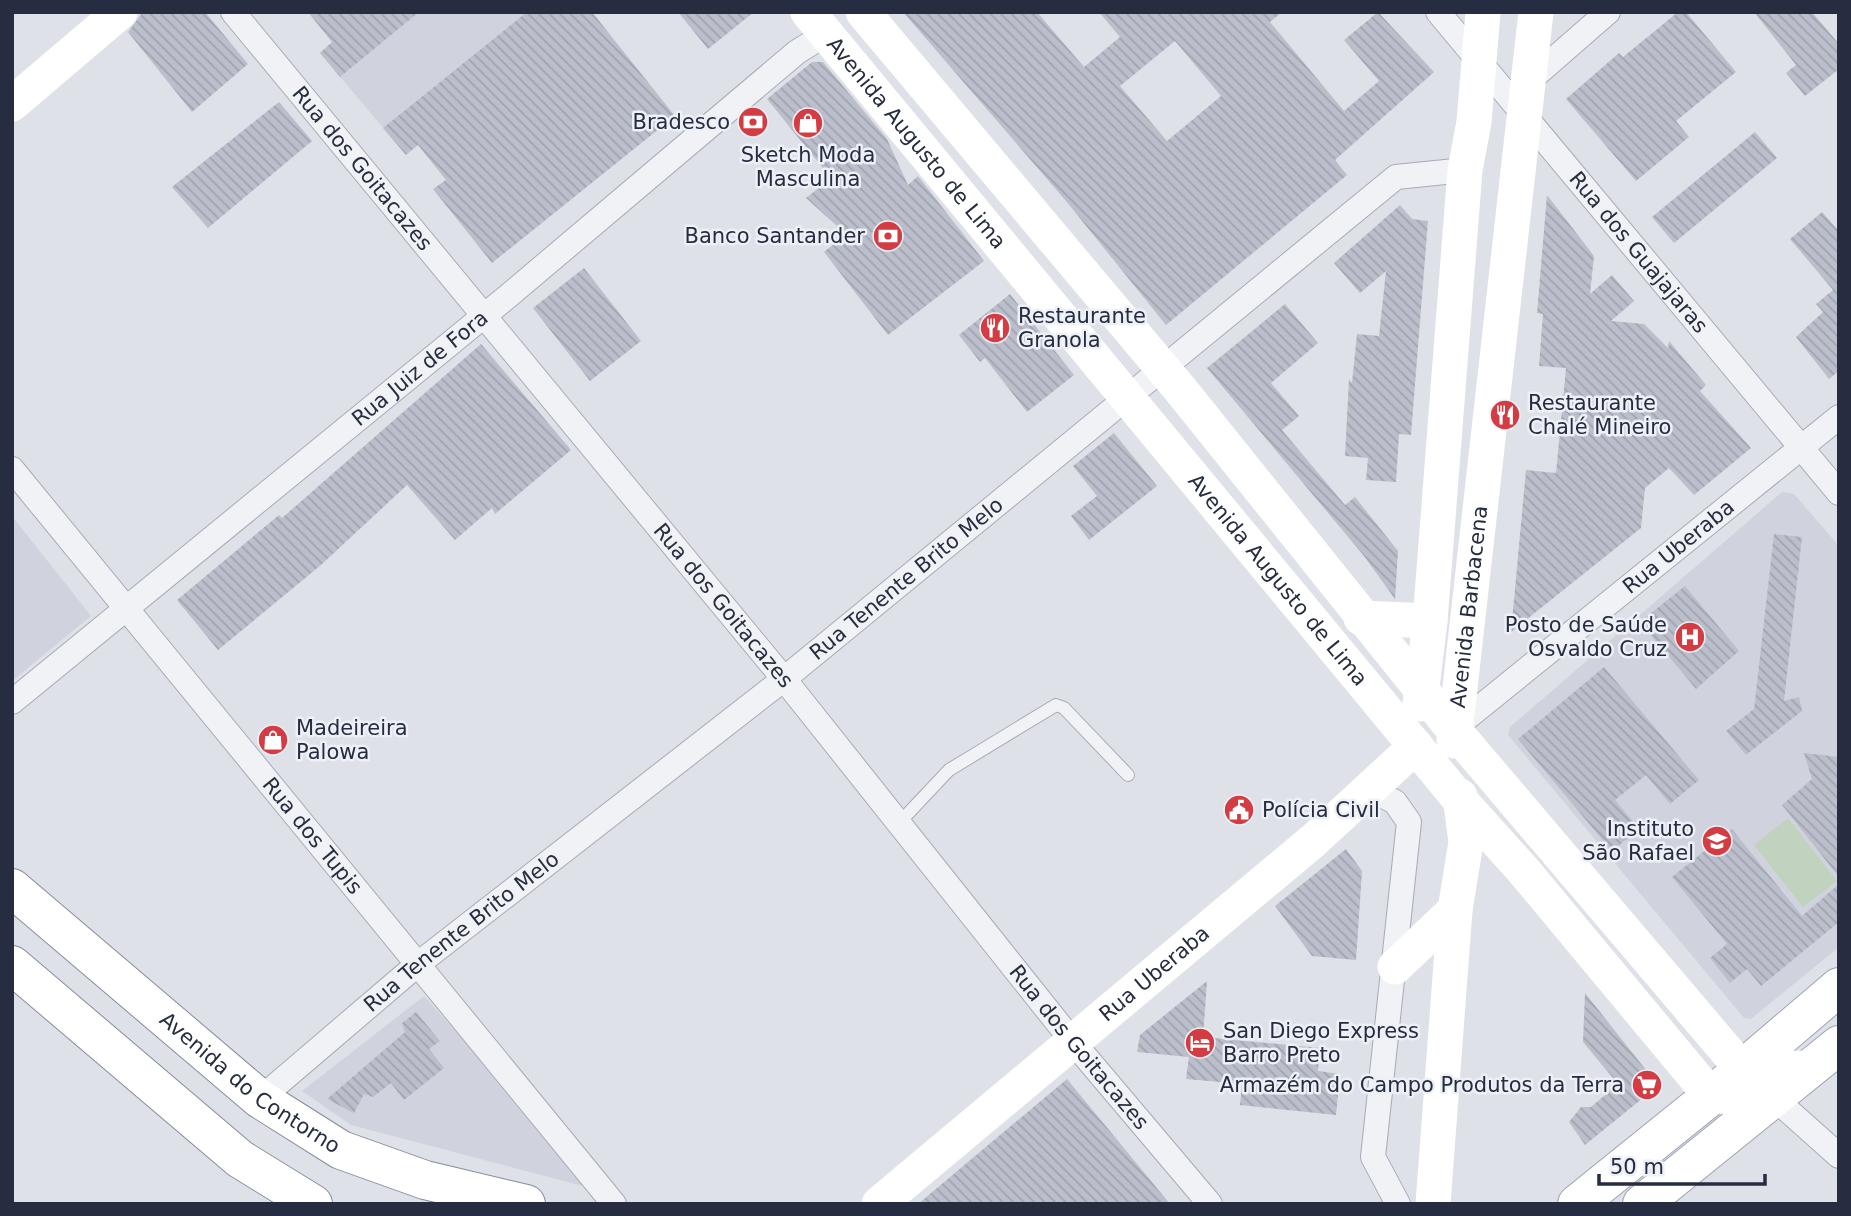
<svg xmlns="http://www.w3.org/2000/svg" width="1851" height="1216" font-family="'DejaVu Sans',sans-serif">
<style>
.built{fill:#d0d3dd}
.pitch{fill:#c1d2be}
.building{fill:url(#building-back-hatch);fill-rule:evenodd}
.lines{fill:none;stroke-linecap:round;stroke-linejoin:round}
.lane-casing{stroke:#a7abb6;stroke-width:14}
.street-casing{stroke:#a7abb6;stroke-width:26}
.primary-casing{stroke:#9da3b4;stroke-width:40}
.highway-casing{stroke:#858c9f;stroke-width:40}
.lane{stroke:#f1f2f6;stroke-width:12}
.street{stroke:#f1f2f6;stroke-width:24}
.secondary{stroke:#fff;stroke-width:35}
.primary{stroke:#fff;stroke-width:38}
.highway{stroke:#fff;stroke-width:38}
.labels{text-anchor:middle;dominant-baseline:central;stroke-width:5;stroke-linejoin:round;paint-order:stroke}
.poi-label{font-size:21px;fill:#262d40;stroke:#edf0f6;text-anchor:end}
.street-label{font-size:21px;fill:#262d40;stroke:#edf0f6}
</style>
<defs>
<pattern id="building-back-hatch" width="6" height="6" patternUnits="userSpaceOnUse" patternTransform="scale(1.75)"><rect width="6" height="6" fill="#bbbfcb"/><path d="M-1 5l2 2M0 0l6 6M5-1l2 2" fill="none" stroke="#a1a4af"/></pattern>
</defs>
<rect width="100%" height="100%" fill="#dee1e8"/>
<!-- built -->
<path class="built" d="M368,12H530L406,155L320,53Z
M1782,492L1794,494L1839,546V947L1751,1019L1744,1018L1508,735L1510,727Z
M12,516L91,616L12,681Z
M424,996L598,1190L351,1125L302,1091Z"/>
<!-- pitch -->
<path class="pitch" d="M1788,818L1837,881L1803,907L1754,845Z"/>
<!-- building -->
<path class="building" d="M143,12H205L248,64L192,112L128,32Z
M308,12H419L340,77L320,53L332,42Z
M527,12H592L675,116L492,263L433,189L446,180L418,145L406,155L383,128Z
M678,12H754L708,49Z
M903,12H1037L1084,67L1120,37L1099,12H1282L1270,22L1344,111L1379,81L1344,40L1378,12L1434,72L1335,160L1347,175L1166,325L1066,201ZM1175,41L1221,96L1167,141L1120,86Z
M1678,12H1686L1736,72L1676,121L1689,137L1636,181L1566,99L1619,53L1623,57Z
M1754,12H1812L1839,44V69L1805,96L1786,73L1796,65Z
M812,62H823L887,139L908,185L918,176L984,261L888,335L824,252L846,234L806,198L831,178L767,99Z
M279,102L312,141L208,228L172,187Z
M1755,132L1777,158L1674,243L1652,217Z
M1547,195L1594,256L1590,294L1612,275L1634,301L1611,321L1644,324L1668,348L1669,341L1706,385L1700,391L1751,448L1694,495L1669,468L1645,488L1641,528L1511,632L1526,470L1556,473L1566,368L1539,366L1543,314L1537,313Z
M1400,205L1412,219L1428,221L1411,435L1399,434L1396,482L1366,480L1368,458L1345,456L1349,379L1352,383L1357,334L1379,336L1386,271L1360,293L1334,263Z
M1822,212L1839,231V371L1829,379L1796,337L1823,312L1816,304L1833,290L1790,239Z
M584,268L641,341L590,381L533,308Z
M1010,294L1074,375L1027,412L985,358L980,362L959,335Z
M1285,304L1318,343L1271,383L1299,416L1282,430L1345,505L1355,497L1398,551L1395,599L1364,556L1207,368Z
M481,344L571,450L495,514L492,508L455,540L407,485L321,565L218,650L177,600L279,515L282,518Z
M1114,433L1157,486L1089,540L1071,516L1097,496L1073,466Z
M1774,534L1802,537L1784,701L1799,697L1802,711L1746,755L1726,731L1754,709Z
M1685,586L1739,651L1696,689L1640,622Z
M1604,667L1699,780L1670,804L1646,775L1615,800L1639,829L1612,851L1518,739Z
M1804,753L1839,757V877L1782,805L1812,779Z
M1732,829L1802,916L1839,884V922L1761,986L1747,969L1730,983L1710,958L1727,944L1672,877Z
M1346,849L1362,871L1356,960L1312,956L1275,906Z
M1207,981L1203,1037L1320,1048L1318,1071L1340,1074L1336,1115L1240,1105L1242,1084L1186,1079L1189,1057L1137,1052L1140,1035Z
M1585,993L1654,1080V1089L1585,1145L1569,1122L1581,1107H1591L1618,1084L1583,1042Z
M416,1012L440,1041L429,1049L444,1068L404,1100L391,1083L373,1097L364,1094L354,1113L327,1099L405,1032L402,1023Z
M1067,1079L1170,1204H918L1000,1135Z"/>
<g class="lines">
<!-- lane casing -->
<g class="lane-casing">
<path id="lane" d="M900,822L949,770L1056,705L1064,708L1128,775"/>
</g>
<!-- street casing -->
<g class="street-casing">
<g id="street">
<path id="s1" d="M233,12L784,679L1073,1042L1210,1204"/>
<path id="s2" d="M1438,12L1839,493"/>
<path d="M1530,80L1608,12"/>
<path id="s3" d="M12,469L614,1204"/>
<path id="s4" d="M12,702L507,297L797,52L826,34"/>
<path id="s5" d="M1453,729L1839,417"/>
<path d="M1370,789L1395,802L1409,822L1373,1157L1398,1204"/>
<path d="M1774,1098L1839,1156"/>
<path id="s6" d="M260,1099L418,964L784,679L1396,177L1465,170"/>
</g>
</g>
<!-- primary casing -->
<g class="primary-casing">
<path id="primary" d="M1577,1204L1711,1096L1839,987
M1642,1204L1839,1045"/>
</g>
<!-- highway casing -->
<g class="highway-casing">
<g id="highway">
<path id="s10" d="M12,888L260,1099L341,1150L425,1180L526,1204"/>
<path d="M12,965L240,1159L313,1204"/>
</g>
</g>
<!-- lane -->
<use href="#lane" class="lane"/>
<!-- street -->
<use href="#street" class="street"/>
<!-- secondary -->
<g class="secondary">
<path id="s7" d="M808,12L1460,800L1523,870L1711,1096L1774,1098"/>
<path d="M863,12L1180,389L1453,729L1742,1069L1809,1068"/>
<path d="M12,104L120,12"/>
<path d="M1361,618L1430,621"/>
<path d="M1420,704L1430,621L1465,170L1474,122L1483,12"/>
<path id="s8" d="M1454,741L1536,12"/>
<path d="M1395,967L1455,910"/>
<path id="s9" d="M879,1204L1314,840L1416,746"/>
<path d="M1433,1204L1455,910L1466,842L1460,796"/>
</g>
<!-- primary -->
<use href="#primary" class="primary"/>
<!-- highway -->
<use href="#highway" class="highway"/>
</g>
<!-- icons -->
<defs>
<g id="bank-disc" transform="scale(1.575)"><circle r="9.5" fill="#d43c43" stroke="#edf0f6"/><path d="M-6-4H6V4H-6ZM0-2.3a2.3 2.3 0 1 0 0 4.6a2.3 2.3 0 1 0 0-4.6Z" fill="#fff"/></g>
<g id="shop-disc" transform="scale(1.575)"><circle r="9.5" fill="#d43c43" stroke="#edf0f6"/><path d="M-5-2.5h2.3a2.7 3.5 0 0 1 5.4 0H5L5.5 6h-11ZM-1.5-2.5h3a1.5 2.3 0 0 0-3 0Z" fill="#fff"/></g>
<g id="restaurant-disc" transform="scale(1.575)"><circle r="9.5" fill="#d43c43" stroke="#edf0f6"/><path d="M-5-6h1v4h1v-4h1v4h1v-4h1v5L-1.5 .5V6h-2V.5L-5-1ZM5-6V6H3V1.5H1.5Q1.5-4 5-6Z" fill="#fff"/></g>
<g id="hospital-disc" transform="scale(1.575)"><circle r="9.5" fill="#d43c43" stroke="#edf0f6"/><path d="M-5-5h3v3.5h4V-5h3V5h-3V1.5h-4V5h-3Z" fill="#fff"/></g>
<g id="civic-disc" transform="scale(1.575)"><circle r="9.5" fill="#d43c43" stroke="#edf0f6"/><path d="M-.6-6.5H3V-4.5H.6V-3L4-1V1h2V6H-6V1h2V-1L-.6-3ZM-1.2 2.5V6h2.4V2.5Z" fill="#fff"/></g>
<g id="school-disc" transform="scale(1.575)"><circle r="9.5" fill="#d43c43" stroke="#edf0f6"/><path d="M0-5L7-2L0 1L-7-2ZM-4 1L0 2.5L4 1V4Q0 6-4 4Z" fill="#fff"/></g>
<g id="hotel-disc" transform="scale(1.575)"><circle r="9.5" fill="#d43c43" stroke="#edf0f6"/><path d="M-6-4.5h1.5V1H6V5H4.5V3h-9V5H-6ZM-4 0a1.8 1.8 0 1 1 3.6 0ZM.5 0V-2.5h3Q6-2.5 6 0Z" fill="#fff"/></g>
<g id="supermarket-disc" transform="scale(1.575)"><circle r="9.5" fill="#d43c43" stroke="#edf0f6"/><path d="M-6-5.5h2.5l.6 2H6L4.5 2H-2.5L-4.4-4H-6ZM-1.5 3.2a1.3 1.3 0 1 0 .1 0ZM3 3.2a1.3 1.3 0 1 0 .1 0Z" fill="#fff"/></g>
</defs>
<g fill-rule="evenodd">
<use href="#bank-disc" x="753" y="122"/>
<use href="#shop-disc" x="808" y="123"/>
<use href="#bank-disc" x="888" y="236"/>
<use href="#restaurant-disc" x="995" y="328"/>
<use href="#restaurant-disc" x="1505" y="415"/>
<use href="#hospital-disc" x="1690" y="637"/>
<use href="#shop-disc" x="273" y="740"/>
<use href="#civic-disc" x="1239" y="810"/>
<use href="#school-disc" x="1717" y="841"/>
<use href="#hotel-disc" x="1200" y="1043"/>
<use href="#supermarket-disc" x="1647" y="1085"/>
</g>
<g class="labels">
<!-- poi labels -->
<g class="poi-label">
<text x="730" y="122">Bradesco</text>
<text x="808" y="155" text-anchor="middle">Sketch Moda<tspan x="808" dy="24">Masculina</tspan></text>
<text x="865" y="236">Banco Santander</text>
<text x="1018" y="316" text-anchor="start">Restaurante<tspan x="1018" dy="24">Granola</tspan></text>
<text x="1528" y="403" text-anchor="start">Restaurante<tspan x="1528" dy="24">Chalé Mineiro</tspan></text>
<text x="1667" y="625">Posto de Saúde<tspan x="1667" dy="24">Osvaldo Cruz</tspan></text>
<text x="296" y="728" text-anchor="start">Madeireira<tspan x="296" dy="24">Palowa</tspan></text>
<text x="1262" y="810" text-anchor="start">Polícia Civil</text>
<text x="1694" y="829">Instituto<tspan x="1694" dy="24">São Rafael</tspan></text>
<text x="1223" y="1031" text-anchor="start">San Diego Express<tspan x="1223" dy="24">Barro Preto</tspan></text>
<text x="1624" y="1085">Armazém do Campo Produtos da Terra</text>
</g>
<!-- street labels -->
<g class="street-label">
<text stroke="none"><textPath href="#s7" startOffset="170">Avenida Augusto de Lima</textPath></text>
<text stroke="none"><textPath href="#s1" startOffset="203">Rua dos Goitacazes</textPath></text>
<text stroke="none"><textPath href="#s2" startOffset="313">Rua dos Guajajaras</textPath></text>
<text stroke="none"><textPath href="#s4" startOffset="527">Rua Juiz de Fora</textPath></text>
<text stroke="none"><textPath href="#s5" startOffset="290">Rua Uberaba</textPath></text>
<text stroke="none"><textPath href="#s6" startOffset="830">Rua Tenente Brito Melo</textPath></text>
<text stroke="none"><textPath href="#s7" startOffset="737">Avenida Augusto de Lima</textPath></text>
<text stroke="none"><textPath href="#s1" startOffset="770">Rua dos Goitacazes</textPath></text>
<text stroke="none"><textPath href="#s8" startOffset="135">Avenida Barbacena</textPath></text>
<text stroke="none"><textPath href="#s3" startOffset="474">Rua dos Tupis</textPath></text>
<text stroke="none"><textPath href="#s6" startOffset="262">Rua Tenente Brito Melo</textPath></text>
<text stroke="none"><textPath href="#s9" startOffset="359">Rua Uberaba</textPath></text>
<text stroke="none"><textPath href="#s1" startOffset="1337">Rua dos Goitacazes</textPath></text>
<text stroke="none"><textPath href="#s10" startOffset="308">Avenida do Contorno</textPath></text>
</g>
</g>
<!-- border -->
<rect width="1851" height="1216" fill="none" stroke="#262d40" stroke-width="28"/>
<!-- scale -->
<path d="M1599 1174v10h166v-10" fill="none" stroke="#262d40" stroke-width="3.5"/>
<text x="1610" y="1174" font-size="21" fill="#262d40" stroke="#edf0f6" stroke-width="5" paint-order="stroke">50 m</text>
</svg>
